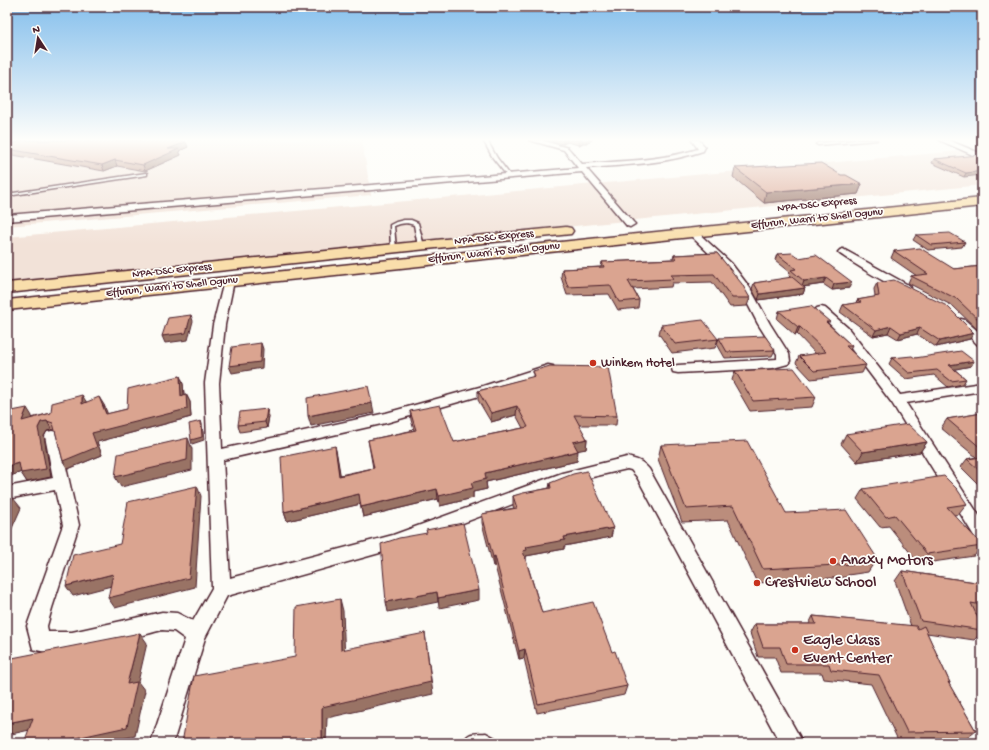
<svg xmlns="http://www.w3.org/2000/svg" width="989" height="750" font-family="'Gochi Hand',sans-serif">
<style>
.built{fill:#f2e2d8}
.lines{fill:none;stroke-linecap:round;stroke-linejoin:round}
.service-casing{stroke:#4a1f2b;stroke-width:3}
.minor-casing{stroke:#4a1f2b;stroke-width:3}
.primary-casing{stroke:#4a1f2b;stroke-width:3}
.service{fill:#fdfcf7;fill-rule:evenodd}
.minor{fill:#fdfcf7;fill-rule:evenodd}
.primary{fill:#f9deab;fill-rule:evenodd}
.wall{fill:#bb8d7c;stroke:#4a1f2b}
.shaded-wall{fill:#997365;stroke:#4a1f2b}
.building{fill:#daa490;stroke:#4a1f2b}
.poi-dot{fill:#c8321e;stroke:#fdfcf7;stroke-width:1.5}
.labels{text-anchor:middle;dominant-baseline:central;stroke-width:3.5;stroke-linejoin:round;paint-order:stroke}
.far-street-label{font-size:11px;fill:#4a1f2b;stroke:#fdfcf7}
.poi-label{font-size:13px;fill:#4a1f2b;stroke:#fdfcf7;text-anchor:start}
.near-poi-label{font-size:16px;fill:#4a1f2b;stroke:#fdfcf7;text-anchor:start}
</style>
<rect width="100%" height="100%" fill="#fdfcf7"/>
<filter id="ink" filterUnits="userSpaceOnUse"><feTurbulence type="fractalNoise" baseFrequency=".025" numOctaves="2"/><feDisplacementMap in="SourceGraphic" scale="8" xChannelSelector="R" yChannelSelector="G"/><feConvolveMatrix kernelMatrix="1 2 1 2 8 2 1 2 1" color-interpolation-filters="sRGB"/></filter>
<g filter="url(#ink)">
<!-- built -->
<path class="built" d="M7,140H362L371,195L7,226Z
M971,150L982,154V185L7,283V237Z"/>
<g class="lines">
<!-- service casing -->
<g class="service-casing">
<path id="service" d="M483,140H487L497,158L510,175V177H508L493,158Z
M856,140H877L818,145L816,144L818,143Z
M146,173H147V175L7,196V194Z
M404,220H411L418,223L424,246L421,248L418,246L414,225C407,222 401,223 394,226L396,249L395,250H391L390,225L396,222Z
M486,733L497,739L499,743H463C468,731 475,734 486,733Z"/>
</g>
<!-- minor casing -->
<g class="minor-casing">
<path id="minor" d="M529,140H541L568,148L582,164C621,161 660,161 698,149L692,140H699L705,147L703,151C665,164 626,165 586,168L633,222L635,224L630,227L627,226L582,172L7,221V215L578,168L564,150Z
M939,140H948L982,154V159Z
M692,229L695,230L731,263L750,288L770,324L789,354L790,361L788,364L773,368L678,373L673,372L672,369L673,366L678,365L777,359V354L758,324L741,291L723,267L689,234L687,232Z
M843,249L910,286L911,288L910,290C898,293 852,262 840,254L838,252L840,250Z
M229,278L234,281L225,325L219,383L222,449L386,413L483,386L548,365L553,366L554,369L553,372L493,392L386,423L223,460L230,578L393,535L562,473L627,457C638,460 641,460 649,469L803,743H780L637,477L631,470L627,469L571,482L394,549L227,596L205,638L173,743H151L185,639L174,631L162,630C131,638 62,660 33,649L27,626L63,525L55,490L7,499V487L53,478L45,436L47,432L52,431L57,432L59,436L79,525L52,608L47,626L48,632H72L162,612L177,613L193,621L212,588L205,383L213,325L224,281Z
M821,307L825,308L848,328L900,395L982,383V391L906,403L982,520V541L976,539L892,403L840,334L815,310L817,308Z
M961,319L965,320L982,335V346L978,345L955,322L957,320Z"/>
</g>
<!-- primary casing -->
<g class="primary-casing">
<path id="primary" d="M982,198V206L7,310V300Z
M566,227L571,228L573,231L571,234L7,293V283Z"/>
</g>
<!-- service -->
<use href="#service" class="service"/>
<!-- minor -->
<use href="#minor" class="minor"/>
<!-- primary -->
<use href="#primary" class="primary"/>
</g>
<!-- wall -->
<path class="wall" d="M547,140H592L586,143H583L579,145L567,142L563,144Z
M7,146L188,147L179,151L181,155L145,171L117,166L104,171L7,154Z
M982,156L964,177L932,163L934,159Z
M735,168L862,184L858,194L764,203L733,177Z
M916,235L965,242L962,247L928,250L913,240Z
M894,251L954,269L982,266V334L953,306L908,283L911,276H917L891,258Z
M717,253L750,298L747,306L730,307L712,282L672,283L671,287L633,289L639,300L638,308L618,310L609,294L567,295L561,277L562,269L601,267L602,262L673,259L674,255Z
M777,254L799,258L849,288L832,290L823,284L803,287L805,288L803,294L758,300L752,289L754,283L791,278L789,276L790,272L775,260Z
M877,283L970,339L936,347L917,334L898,339L888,333L873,336L840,312L843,305L856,303L857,300L875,297L874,289Z
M779,311L829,325L852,346L850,350L866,365L862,373L811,379L796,363L799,356L816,354L797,334L795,335L777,319Z
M661,325L718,339L715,348L672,353L659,334Z
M719,338L775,350L772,356L725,358L717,344Z
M892,358H915L974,361L971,366L954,369L966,379L963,384L948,387L934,375L906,379L889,364Z
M533,371L617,416L616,425H579L587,439L586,449L577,450V461L486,482L487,489L473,492V498L440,506L438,499L363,517L360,504L287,521L284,512L335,446L340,475L373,468L368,440L414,430L411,420L410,411L454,442L523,428L516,415L491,422L478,400V391L533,377Z
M735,371L816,397L812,407L750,411L732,380Z
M180,376L183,384L184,395L186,394L190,402L191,417L97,442L102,455L68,469L63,461L55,430H52L47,431L44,436L51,477L27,482L21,472L7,477V412L32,416L31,418L51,413L86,402L104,405L107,414L127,409Z
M982,413V488L961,467L967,459L976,457L941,428L947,419Z
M269,416L267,428L240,432L238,425Z
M846,434L927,442L920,452L857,462L841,444Z
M661,445L786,513L877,558L868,572L848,575L847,577L757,583L728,520L682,522L658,459Z
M550,483L613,528L611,537L564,546V549L526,556V560L542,613L612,652L627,686L624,695L537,713L524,658L519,659L495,566H493L482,523V514L514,508L513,506V496L549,488Z
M863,489L967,504L959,514L954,515L982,545V547L974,556L919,564L889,526L880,527L857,499Z
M902,571L982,583V616L977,615L982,627V632L974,640L927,633L950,683L949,684L976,731L966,739L898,740L871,684L824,679L822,673H781L775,657H758L750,633L755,624H809L813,616L911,626L895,581Z"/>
<!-- shaded-wall -->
<path class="shaded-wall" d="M563,140H567V142L563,144Z
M579,140H583V143L579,145Z
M586,140H592L586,143Z
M186,142L188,147L179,151L181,155L145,171L143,165L168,149Z
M115,160L117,166L104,171L102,165Z
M982,171V175L964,177L966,173Z
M862,184L858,194L764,203L766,192Z
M826,278L823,284L802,287L804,281Z
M852,282L849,288L832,290L834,284Z
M805,288L803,294L758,300L760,294Z
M191,315L193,321L188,340L165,343L162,336Z
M891,326L888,333L873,336L876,330Z
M798,327H800L797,334L795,335Z
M920,328L917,334L898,339L901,333Z
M974,333L970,339L936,347L940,341Z
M261,343L263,349L262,368L232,373L229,366Z
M974,361L971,366L946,371L949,365Z
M180,376L183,384L185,404L181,396Z
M186,394L190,402L191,417L97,442L102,455L68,469L63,461L92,433Z
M82,395L87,403L82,404Z
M99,397L104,405L111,422L106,414Z
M372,403L374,413L311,426L308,416Z
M517,406L516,415L491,422V413Z
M27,408L32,416L27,429L22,421Z
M267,409L269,416L267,428L265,422Z
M47,421L52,430L47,431L44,436L51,477L27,482L21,473L38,428L41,422Z
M201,421L202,424L204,440L192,444L191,440Z
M188,438L192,449V470L121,487L115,477Z
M587,439L586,449L571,452L573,442Z
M927,442L920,452L857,462L863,452Z
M335,446L337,455L342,485L339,476Z
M578,451L577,461L486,482L487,489L473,492V498L440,506L439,496L485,473Z
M19,463L25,471L7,477V466Z
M197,486L201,496L195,587L115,608L108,598Z
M437,489L438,499L363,517L361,507Z
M359,494L361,504L287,521L284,512Z
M13,498L21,508L9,535H7V511Z
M613,528L611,537L564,546V549L526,556V560H522L523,551L526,547L564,537Z
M495,556V566H493V557Z
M113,574L119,584L73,596L66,586Z
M479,590V600L439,608L438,598Z
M437,592L438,602L388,612L386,602Z
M340,599L343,611L345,662L341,650Z
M140,633L147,643L138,682L145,691L135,736L103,743H53L127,684Z
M425,633L433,694L327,718L326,743H322V707Z
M525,649L524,658L519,659V651Z
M33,718L43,727L7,735V723Z"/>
<!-- building -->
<path class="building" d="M23,140H178L186,142L168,149H179L143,165L115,160L102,165L7,149V146Z
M980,155L982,156V171L966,173L934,159Z
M821,163L841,175H846L862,184L766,192L735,168Z
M950,233L965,242L931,245L916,235Z
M920,248L954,269L982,266V323L957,299L911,276L928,274L894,251Z
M717,253L742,284L750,298H732L714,274L671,275L673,279L628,281L639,300L619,302L610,285L568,287L562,269L604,267L602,262L676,259L674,255Z
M792,253L799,258L816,255L852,282L834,284L826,278L804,281L791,270L796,269L777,254Z
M792,277L805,288L760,294L754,283Z
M894,280L947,306L974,333L940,341L920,328L901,333L891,326L876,330L843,305L861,302L857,300L879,296L877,283Z
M811,306L830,322H826L852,346H846L866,365L814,371L799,356L826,352L800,327H798L779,311Z
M191,315L186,333L162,336L168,318Z
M703,320L718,339L675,344L661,325Z
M765,336L775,350L727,352L719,338Z
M261,343L260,362L229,366L232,347Z
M961,351L974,361L949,365L966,379L951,381L937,370L909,373L892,358L912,356L915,358Z
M550,366L608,367L617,416L574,415L587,439L573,442L578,451L485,473L486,479L471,483L473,488L439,496L437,489L361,507L359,494L284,512L281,457L335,446L339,476L374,468L368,440L416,430L410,411L440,405L454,442L528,427L517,406L491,413L478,391L535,376L533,371Z
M794,368L816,397L753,401L735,371Z
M180,376L181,396L186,394L187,409L92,433L97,447L63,461L53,423L47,421L41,422L38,428L46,469L21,473L19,463L7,466V412L27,408L22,421L51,413L52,403L82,395V404L99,397L106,414L127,409L128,389Z
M368,386L372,403L308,416L307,398Z
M267,409L265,422L238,425L240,412Z
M982,413V449L947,419Z
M201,421L202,437L191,440L189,424Z
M908,424L927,442L863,452L846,434Z
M188,438L187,460L115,477L118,454Z
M747,441L786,513L846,510L877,558L856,562V564L763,569L733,506L686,509L661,445Z
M982,457V473L967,459Z
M587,471L613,528L564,537L565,540L526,547L527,550L523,551L542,613L593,602L612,652L615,651L627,686L538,704L525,649L519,651L495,556L493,557L482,514L517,508L513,496L523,493L551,488L550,483L573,474Z
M944,476L957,489L967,504L947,507L982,545V546L927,554L895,515L886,517L863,489Z
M197,486L189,578L108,598L113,574L66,586L73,555L120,544L128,502Z
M13,498L7,511V499Z
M463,523L479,590L438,598L437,592L386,602L381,544L399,538L427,533L426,530Z
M902,571L982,583V605L971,603L982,627V630L921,621Z
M340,599L341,650L425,633L431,682L322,707V743H182L194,676L295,657L296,607Z
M813,616L916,626L918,629L924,626L950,683L948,682L976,731L907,732L879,675L831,670L829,664H786L780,647H763L755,624H816Z
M140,633L127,684L137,682L127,727L53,743H24L33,718L7,723V659Z"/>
</g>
<!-- sky -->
<linearGradient id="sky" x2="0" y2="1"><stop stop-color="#85bfec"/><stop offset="0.57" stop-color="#fefefb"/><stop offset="1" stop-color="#fefefb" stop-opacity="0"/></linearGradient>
<rect width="989" height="245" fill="url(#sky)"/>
<!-- markers -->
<g class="poi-dot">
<circle cx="593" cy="363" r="4"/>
<circle cx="833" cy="561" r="4"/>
<circle cx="757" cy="583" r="4"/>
<circle cx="795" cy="650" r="4"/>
</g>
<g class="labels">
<!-- far-street labels -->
<g class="far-street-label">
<text transform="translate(817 205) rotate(-6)">NPA-DSC Express</text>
<text transform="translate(817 219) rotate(-6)">Effurun, Warri to Shell Ogunu</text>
<text transform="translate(494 238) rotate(-6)">NPA-DSC Express</text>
<text transform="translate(494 253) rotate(-6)">Effurun, Warri to Shell Ogunu</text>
<text transform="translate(172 271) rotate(-6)">NPA-DSC Express</text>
<text transform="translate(172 287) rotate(-6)">Effurun, Warri to Shell Ogunu</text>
</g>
<!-- poi labels -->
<g class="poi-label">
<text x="601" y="363">Winkem Hotel</text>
</g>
<!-- near-poi labels -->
<g class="near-poi-label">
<text x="841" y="561">Anaxy Motors</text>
<text x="765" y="583">Crestview School</text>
<text x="803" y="641">Eagle Class<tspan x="803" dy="18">Event Center</tspan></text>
</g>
</g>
<!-- margin -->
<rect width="989" height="750" fill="none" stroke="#fdfcf7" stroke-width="24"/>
<rect x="12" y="12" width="965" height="726" fill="none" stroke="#4a1f2b" stroke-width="1.5" filter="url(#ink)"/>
<!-- north arrow -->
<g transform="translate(38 38) rotate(348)" stroke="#fdfcf7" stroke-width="3" paint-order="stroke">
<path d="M0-3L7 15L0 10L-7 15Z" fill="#4a1f2b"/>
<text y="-6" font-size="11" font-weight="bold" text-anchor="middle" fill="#4a1f2b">N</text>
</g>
</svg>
